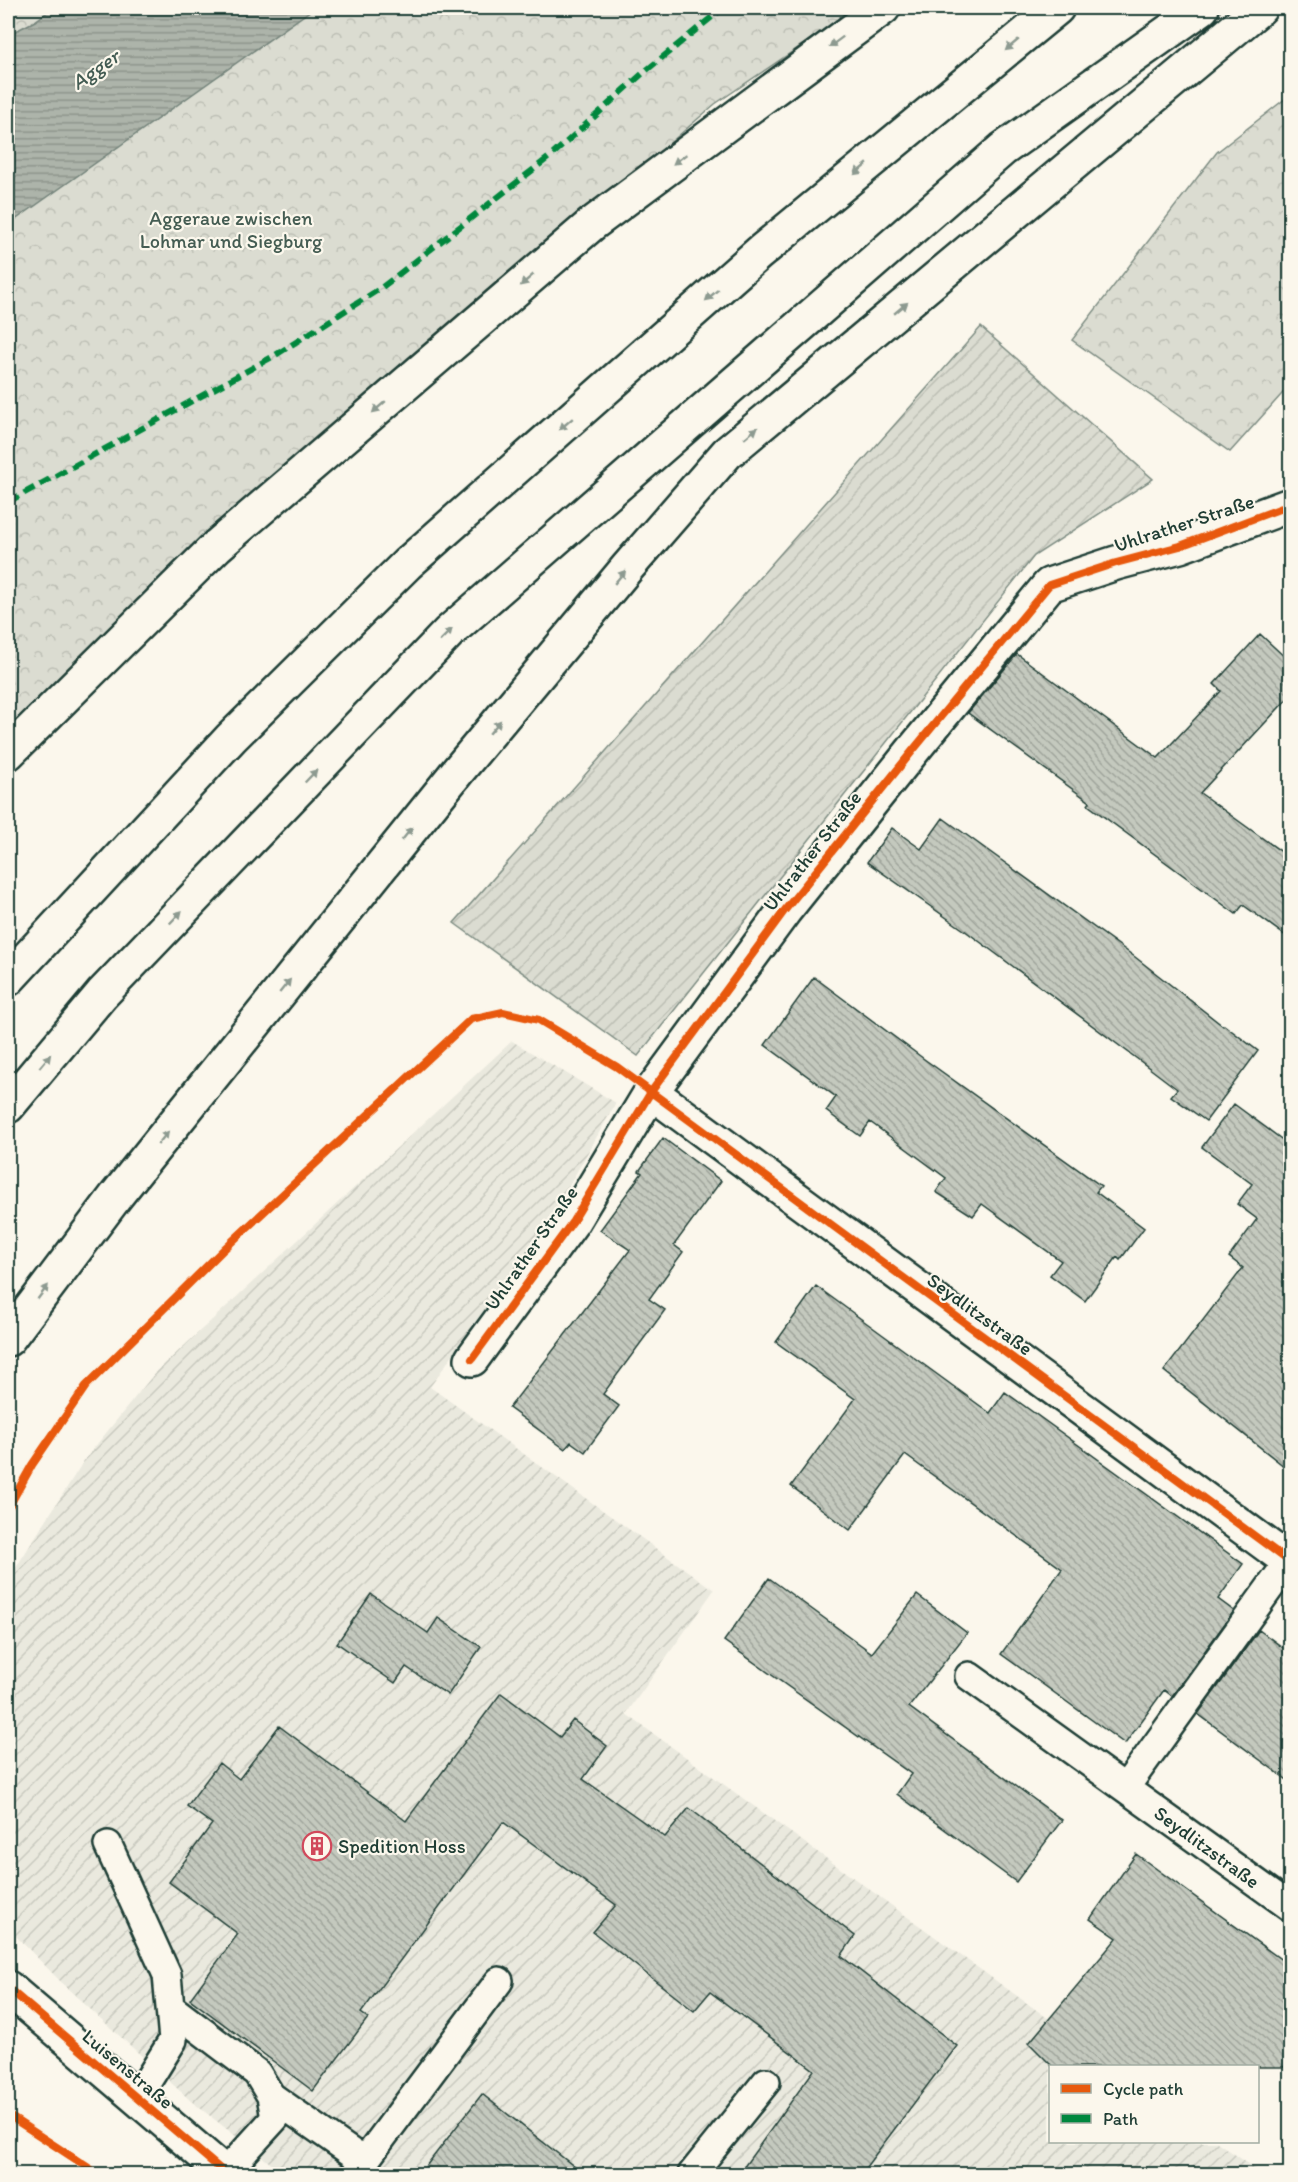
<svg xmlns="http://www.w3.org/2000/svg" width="1298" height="2182" font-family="Itim,sans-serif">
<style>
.industrial{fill:url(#industrial-furrows)}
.forest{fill:url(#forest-crowns);stroke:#7d8c82;stroke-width:1.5}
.garden{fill:url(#garden-furrows);stroke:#7d8c82;stroke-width:1.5}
.water{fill:url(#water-rules);stroke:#74847b;stroke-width:1.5}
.building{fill:url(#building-back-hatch);stroke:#1f3d34;stroke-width:1.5}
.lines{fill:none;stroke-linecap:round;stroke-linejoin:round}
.lane-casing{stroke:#1f3d34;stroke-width:32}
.street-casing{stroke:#1f3d34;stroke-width:38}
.secondary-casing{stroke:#1f3d34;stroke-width:38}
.highway-casing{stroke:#1f3d34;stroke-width:38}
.lane{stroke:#fbf7ec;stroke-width:27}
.street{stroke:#fbf7ec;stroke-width:33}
.secondary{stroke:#fbf7ec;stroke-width:33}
.highway{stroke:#fbf7ec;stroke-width:33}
.quiet{stroke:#00873e;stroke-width:6;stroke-dasharray:12 6;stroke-linecap:butt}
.cycleway-casing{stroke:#fbf7ec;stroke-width:11}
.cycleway{stroke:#e8590c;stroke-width:8}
.oneway{fill:#8d9a90}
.labels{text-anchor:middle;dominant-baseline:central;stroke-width:4.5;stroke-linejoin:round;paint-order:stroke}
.park-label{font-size:20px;fill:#455d53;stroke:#fbf7ec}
.street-label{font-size:20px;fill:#1f3d34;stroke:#fbf7ec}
.poi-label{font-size:20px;fill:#1f3d34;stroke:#fbf7ec;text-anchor:start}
.water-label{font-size:21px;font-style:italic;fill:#425b52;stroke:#fbf7ec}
</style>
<defs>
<pattern id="industrial-furrows" width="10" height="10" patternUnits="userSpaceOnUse" patternTransform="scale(1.5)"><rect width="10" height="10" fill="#eae9de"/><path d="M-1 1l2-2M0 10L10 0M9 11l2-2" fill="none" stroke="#c8c9bf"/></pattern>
<pattern id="forest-crowns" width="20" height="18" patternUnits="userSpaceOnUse" patternTransform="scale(1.5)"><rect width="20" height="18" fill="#dbdcd1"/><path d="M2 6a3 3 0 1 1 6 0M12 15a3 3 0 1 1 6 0" fill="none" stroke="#bcbeb4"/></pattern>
<pattern id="garden-furrows" width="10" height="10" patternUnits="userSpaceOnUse" patternTransform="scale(1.5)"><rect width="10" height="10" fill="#dbdcd1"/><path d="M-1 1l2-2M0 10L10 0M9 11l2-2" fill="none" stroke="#bcbeb4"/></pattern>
<pattern id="water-rules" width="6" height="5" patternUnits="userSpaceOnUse" patternTransform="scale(1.5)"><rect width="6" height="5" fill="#adb4aa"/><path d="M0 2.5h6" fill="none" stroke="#8c948b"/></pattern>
<pattern id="building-back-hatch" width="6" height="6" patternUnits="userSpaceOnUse" patternTransform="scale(1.5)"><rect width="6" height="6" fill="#c4c9be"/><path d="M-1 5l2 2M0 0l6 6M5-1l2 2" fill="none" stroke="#9fa49b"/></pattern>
</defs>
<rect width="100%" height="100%" fill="#fbf7ec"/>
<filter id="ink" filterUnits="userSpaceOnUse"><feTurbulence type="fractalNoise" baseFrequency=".0167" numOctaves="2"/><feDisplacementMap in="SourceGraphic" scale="12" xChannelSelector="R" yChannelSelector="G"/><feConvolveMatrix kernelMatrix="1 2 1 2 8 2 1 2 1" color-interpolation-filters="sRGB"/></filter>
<g filter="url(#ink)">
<!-- industrial -->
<path class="industrial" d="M512,1041L616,1103L555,1210L430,1387L714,1590L626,1714L1114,2066H1050V2142H1217L1263,2174H284L191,2101L67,1988L8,1928V1580L85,1459L154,1374Z"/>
<!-- forest -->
<path class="forest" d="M8,8H857L715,104L295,468L8,753Z
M1290,95V385L1230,452L1072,340L1217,152Z"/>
<!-- garden -->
<path class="garden" d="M981,327L1153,479L1034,556L638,1056L454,923Z"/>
<!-- water -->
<path class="water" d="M53,8H314L8,225V35L35,21Z"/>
<!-- building -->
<path class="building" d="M1260,634L1290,662V696L1200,793L1290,858V939L1243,905L1236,914L1088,805L1090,802L968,713L1017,654L1158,758L1221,691L1214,684Z
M943,818L1135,957L1223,1026L1224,1025L1258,1051L1206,1121L1171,1096L1177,1089L1144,1064L964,930L867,862L892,828L921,849Z
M814,977L924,1059L1101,1186L1096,1192L1144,1228L1120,1260L1117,1257L1085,1301L1050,1275L1061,1261L982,1204L973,1216L936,1192L946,1178L870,1122L860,1136L826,1111L836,1097L765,1045Z
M1234,1104L1284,1141L1290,1133V1471L1164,1371L1243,1268L1229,1257L1257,1219L1237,1204L1252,1184L1202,1147Z
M663,1138L721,1181L674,1245L683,1252L649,1299L665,1310L603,1394L619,1406L585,1452L571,1442L565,1449L509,1408L630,1250L600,1230L642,1173L639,1171Z
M816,1286L990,1413L1005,1392L1243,1564L1218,1599L1234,1611L1172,1696L1164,1690L1125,1744L1001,1654L1062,1569L905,1455L850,1530L791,1486L855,1399L776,1342Z
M769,1578L872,1653L917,1595L967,1633L909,1707L1062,1820L1016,1882L897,1794L911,1774L724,1641Z
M371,1594L428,1633L438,1618L481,1647L448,1695L406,1667L395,1683L337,1643Z
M1259,1630L1290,1653V1782L1198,1714Z
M501,1693L560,1737L573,1720L607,1746L583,1779L665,1837L689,1808L855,1936L841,1956L957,2046L860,2175H738L814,2070L710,1992L694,2011L593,1932L616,1905L503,1822L361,2013L368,2018L313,2091L190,1999L238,1934L169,1882L212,1824L187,1806L219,1763L239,1779L279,1726L406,1821Z
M1136,1854L1290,1966V2067H1053L1029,2043L1117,1938L1090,1919Z
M482,2094L585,2175H419Z"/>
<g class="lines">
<!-- lane casing -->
<g class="lane-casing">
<path id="lane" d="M969,1676L1289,1906
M1125,1788L1289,1561
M108,1845L167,1975L173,2040L137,2098
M170,2007L257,2073L271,2096L275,2118L225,2173
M271,2096L365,2162
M355,2174L499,1981
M692,2174L766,2082"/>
</g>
<!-- street casing -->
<g class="street-casing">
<path id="street" d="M651,1092L1290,1562
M472,1359L573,1221L651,1092L785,910L914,749L1049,585L1116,563L1180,546L1290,505"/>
</g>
<!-- secondary casing -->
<g class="secondary-casing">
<path id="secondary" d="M8,1988L226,2174"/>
</g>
<!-- highway casing -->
<g class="highway-casing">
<path id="highway" d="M8,753L217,546L592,224L883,8
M8,979L231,738L407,564L759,253L1057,8
M8,1106L102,994L449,632L1003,149L1202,8
M8,1339L116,1196L457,772L627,568L727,453L1260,8"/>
</g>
<!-- lane -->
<use href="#lane" class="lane"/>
<!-- street -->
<use href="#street" class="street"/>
<!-- secondary -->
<use href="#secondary" class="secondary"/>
<!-- highway -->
<use href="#highway" class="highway"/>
<!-- quiet -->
<path class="quiet" d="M8,502L274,356L381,288L552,155L643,73L723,8"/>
<!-- cycleway casing -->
<g class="cycleway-casing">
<path id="cycleway" d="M472,1359L573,1221L651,1092L785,910L914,749L1049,585L1116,563L1180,546L1290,505
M8,1508L32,1465L86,1386L224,1249L471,1019L503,1012L539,1020L617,1067L1290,1562
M8,1988L226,2174
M8,2115L98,2174"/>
</g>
<!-- cycleway -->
<use href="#cycleway" class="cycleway"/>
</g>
<!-- one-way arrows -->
<defs><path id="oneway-solid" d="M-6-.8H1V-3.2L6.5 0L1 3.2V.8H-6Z" transform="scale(1.5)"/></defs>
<g class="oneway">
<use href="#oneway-solid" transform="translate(836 42) rotate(143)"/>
<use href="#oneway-solid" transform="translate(1012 45) rotate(140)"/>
<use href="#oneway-solid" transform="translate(680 159) rotate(143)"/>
<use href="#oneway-solid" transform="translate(861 169) rotate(140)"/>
<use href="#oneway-solid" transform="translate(527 280) rotate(139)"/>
<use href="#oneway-solid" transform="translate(712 295) rotate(139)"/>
<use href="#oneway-solid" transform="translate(901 308) rotate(-40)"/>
<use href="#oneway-solid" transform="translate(379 407) rotate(139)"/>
<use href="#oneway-solid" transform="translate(566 424) rotate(139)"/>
<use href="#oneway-solid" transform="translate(751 433) rotate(-40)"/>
<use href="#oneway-solid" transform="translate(620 577) rotate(-50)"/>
<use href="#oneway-solid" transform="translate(446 635) rotate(-45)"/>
<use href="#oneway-solid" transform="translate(495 727) rotate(-50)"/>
<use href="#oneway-solid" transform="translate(311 776) rotate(-46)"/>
<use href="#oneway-solid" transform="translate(407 834) rotate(-51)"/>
<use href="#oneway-solid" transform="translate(176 917) rotate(-46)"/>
<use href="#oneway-solid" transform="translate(285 986) rotate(-51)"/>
<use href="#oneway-solid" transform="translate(45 1061) rotate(-50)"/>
<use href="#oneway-solid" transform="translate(163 1138) rotate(-51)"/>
<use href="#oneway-solid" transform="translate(43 1292) rotate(-53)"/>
</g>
</g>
<!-- icons -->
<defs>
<g id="building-ring" transform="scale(1.5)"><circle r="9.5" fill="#fbf7ec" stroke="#d1495b" stroke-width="1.5"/><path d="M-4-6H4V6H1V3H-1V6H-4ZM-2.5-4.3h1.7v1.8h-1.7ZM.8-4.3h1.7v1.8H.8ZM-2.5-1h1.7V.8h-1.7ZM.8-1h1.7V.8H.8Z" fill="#d1495b"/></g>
</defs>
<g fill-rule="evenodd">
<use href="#building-ring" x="317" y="1846"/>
</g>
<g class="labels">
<!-- park labels -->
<g class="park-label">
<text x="231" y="218">Aggeraue zwischen<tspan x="231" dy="23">Lohmar und Siegburg</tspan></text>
</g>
<!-- street labels -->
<g class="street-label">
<text transform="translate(1184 523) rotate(-18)">Uhlrather Straße</text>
<text transform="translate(812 851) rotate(-52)">Uhlrather Straße</text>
<text transform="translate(531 1248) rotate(-55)">Uhlrather Straße</text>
<text transform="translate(980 1314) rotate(36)">Seydlitzstraße</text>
<text transform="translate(1207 1847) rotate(36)">Seydlitzstraße</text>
<text transform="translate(128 2069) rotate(40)">Luisenstraße</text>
</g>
<!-- poi labels -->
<g class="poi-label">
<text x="338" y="1846">Spedition Hoss</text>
</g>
<!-- water labels -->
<g class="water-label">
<text transform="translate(95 69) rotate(-35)">Agger</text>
</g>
</g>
<!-- margin -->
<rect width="1298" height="2182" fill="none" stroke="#fbf7ec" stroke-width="30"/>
<rect x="15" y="15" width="1268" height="2152" fill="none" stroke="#1f3d34" stroke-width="2" filter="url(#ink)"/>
<!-- legend -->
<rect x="1049" y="2065" width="210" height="78" fill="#fbf7ec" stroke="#a3ada2" stroke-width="1.5"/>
<rect x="1061" y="2084" width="30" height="9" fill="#e8590c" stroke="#a3ada2" stroke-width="1.5"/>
<text x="1103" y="2095" font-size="18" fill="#1f3d34">Cycle path</text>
<rect x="1061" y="2114" width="30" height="9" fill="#00873e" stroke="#a3ada2" stroke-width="1.5"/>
<text x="1103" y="2125" font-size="18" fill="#1f3d34">Path</text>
</svg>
